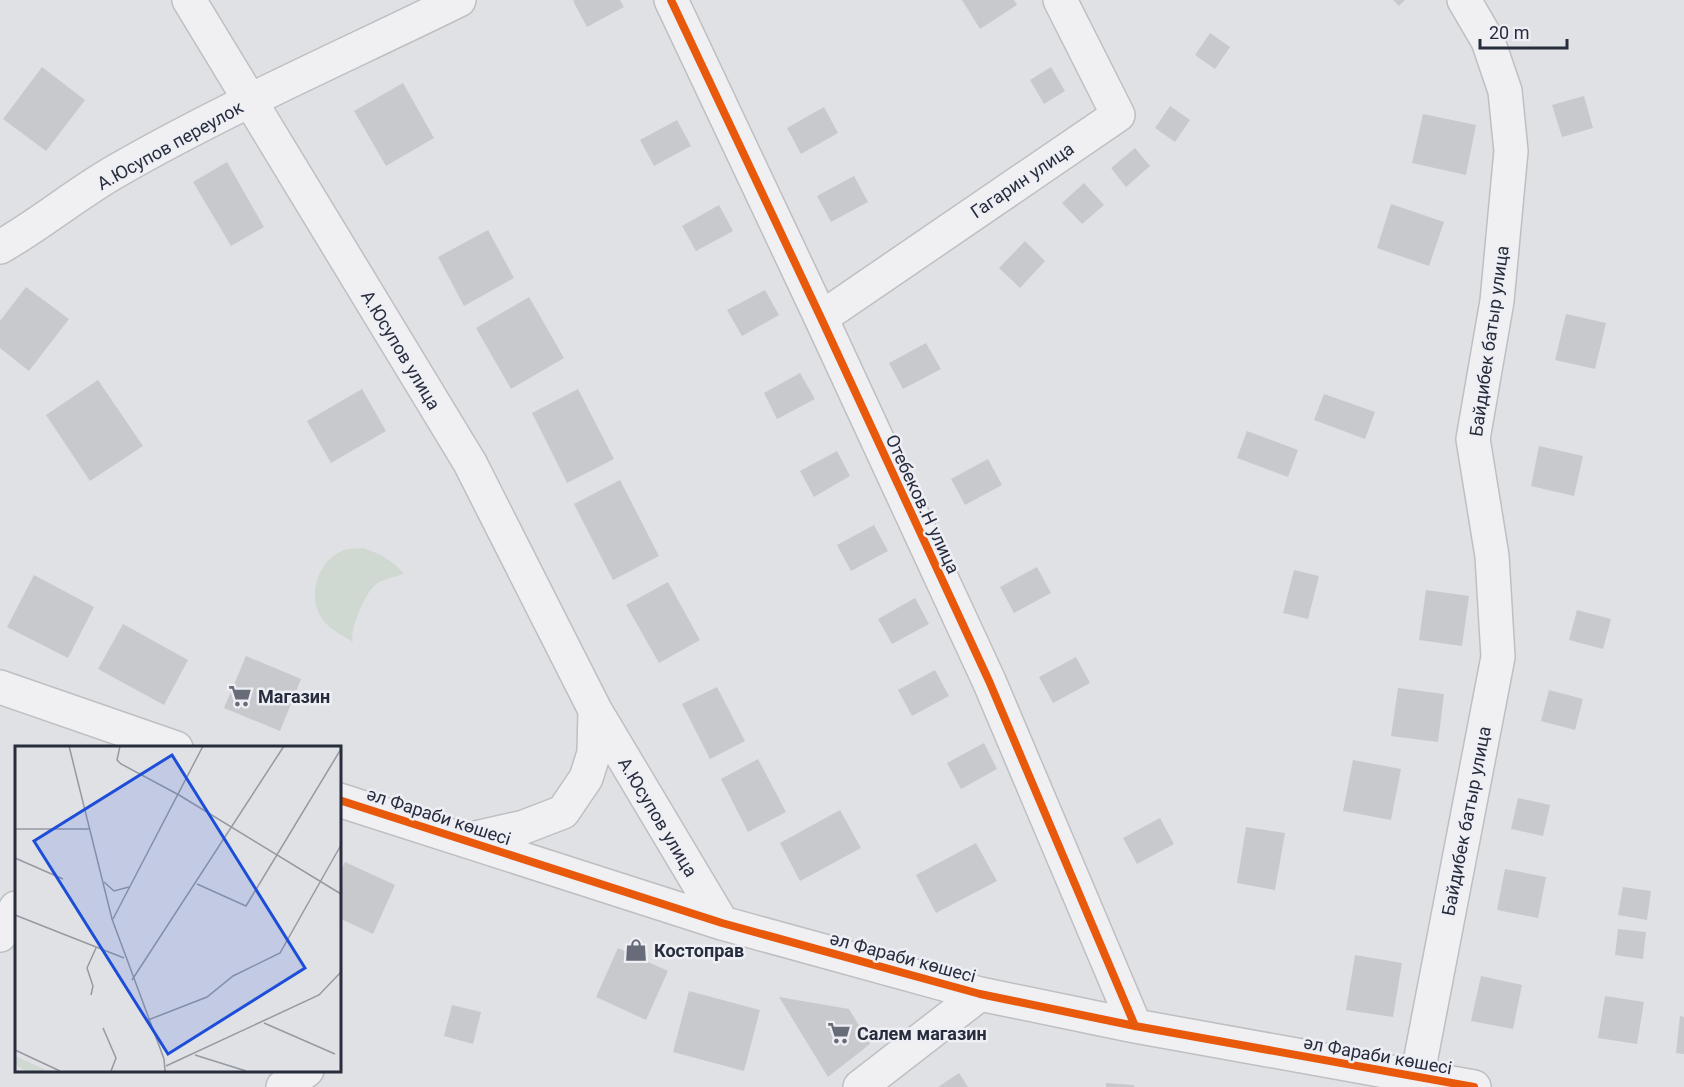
<svg xmlns="http://www.w3.org/2000/svg" width="1684" height="1087" font-family="Roboto,sans-serif">
<style>
.green{fill:#cfd8d1}
.building{fill:#c8c9cd}
.lines{fill:none;stroke-linecap:round;stroke-linejoin:round}
.minor-casing{stroke:#bebfc3;stroke-width:36}
.minor{stroke:#f0f0f2;stroke-width:33}
.cycleway-casing{stroke:#eeeff5;stroke-width:11}
.cycleway{stroke:#e8590c;stroke-width:8}
.labels{text-anchor:middle;dominant-baseline:central;stroke-width:5;stroke-linejoin:round;paint-order:stroke}
.street-label{font-size:18px;fill:#282d3d;stroke:#eeeff5}
.poi-label{font-size:18px;font-weight:bold;fill:#282d3d;stroke:#eeeff5;text-anchor:start}
.inset-road{fill:none;stroke:#9699a2;stroke-width:1.5}
.view{fill:#1d4ed8;fill-opacity:0.15;stroke:#1d4ed8;stroke-width:3}
.inset-edge{fill:none;stroke:#282d3d;stroke-width:3}
</style>
<rect width="100%" height="100%" fill="#e0e1e5"/>
<!-- green -->
<path class="green" d="M363,548C381,554 392,560 404,574C394,577 382,579 374,586C364,596 349,630 353,642C344,636 329,629 323,620C306,598 317,560 344,550C349,548 357,549 363,548Z"/>
<!-- building -->
<path class="building" d="M575,0H620L624,7L587,27L573,1Z
M962,0H1014L1017,5L980,29Z
M1393,0H1405L1399,6Z
M1210,33L1230,47L1215,69L1195,55Z
M42,67L85,100L46,151L3,119Z
M1051,67L1065,91L1044,104L1030,80Z
M403,83L434,138L386,166L354,111Z
M1584,96L1593,128L1562,137L1552,105Z
M1170,106L1190,120L1175,142L1155,128Z
M824,107L838,133L801,154L787,128Z
M1423,114L1476,125L1466,175L1412,163Z
M677,120L691,146L654,166L640,140Z
M1135,148L1150,166L1126,187L1111,168Z
M227,162L264,227L231,246L193,182Z
M854,176L868,202L831,222L817,196Z
M1084,183L1104,205L1082,224L1062,203Z
M1391,204L1444,222L1429,266L1377,248Z
M719,205L733,231L696,251L682,226Z
M488,230L514,278L464,306L438,257Z
M1025,241L1045,261L1020,288L999,268Z
M26,287L69,319L29,371L0,348V321Z
M765,290L779,315L742,336L727,310Z
M529,297L564,358L511,389L476,328Z
M1566,314L1606,323L1595,369L1555,360Z
M926,343L941,369L903,389L889,363Z
M800,373L815,399L777,419L764,393Z
M98,380L143,446L90,481L46,415Z
M362,389L386,431L331,463L307,421Z
M578,389L614,459L567,483L532,413Z
M1324,394L1375,412L1365,439L1314,420Z
M1247,431L1298,450L1288,477L1237,458Z
M1539,446L1583,456L1574,496L1531,486Z
M837,451L850,476L814,497L800,471Z
M988,459L1002,485L965,505L951,479Z
M620,480L659,556L613,580L574,504Z
M874,525L888,551L851,571L837,545Z
M1037,567L1051,593L1014,613L1000,587Z
M1294,570L1319,576L1308,619L1283,613Z
M34,575L94,607L68,658L7,627Z
M668,582L700,640L659,663L626,605Z
M1426,590L1469,596L1462,646L1419,640Z
M915,598L929,624L892,644L878,619Z
M1577,610L1611,619L1603,649L1569,640Z
M123,624L188,660L164,705L98,669Z
M246,656L301,679L280,731L224,708Z
M1076,657L1090,683L1053,703L1039,677Z
M935,670L949,696L912,716L898,690Z
M717,687L745,741L710,759L682,704Z
M1398,688L1444,694L1438,742L1391,736Z
M1549,690L1583,699L1575,730L1541,721Z
M984,743L997,769L961,789L947,763Z
M758,759L786,812L748,832L721,779Z
M1353,760L1401,769L1391,820L1343,811Z
M1518,798L1550,805L1543,836L1511,829Z
M840,810L861,848L800,881L780,843Z
M1160,818L1174,844L1137,864L1123,838Z
M1246,827L1285,833L1275,890L1237,883Z
M976,843L997,881L936,913L916,875Z
M345,862L395,885L373,934L339,918V875Z
M1505,869L1546,877L1538,918L1497,910Z
M1623,887L1651,891L1647,920L1618,915Z
M1618,929L1646,932L1643,959L1615,955Z
M618,948L668,971L646,1020L596,997Z
M1355,955L1402,963L1393,1017L1346,1010Z
M1481,976L1522,985L1513,1029L1471,1021Z
M689,991L760,1010L744,1071L673,1052Z
M1605,996L1644,1002L1637,1044L1598,1038Z
M779,997L849,1009L870,1044L828,1077Z
M452,1005L481,1012L473,1044L444,1036Z
M1680,1016L1684,1017V1054L1676,1053Z
M959,1073L968,1087H938Z
M1106,1083L1134,1085V1087H1106Z"/>
<g class="lines">
<!-- minor casing -->
<g class="minor-casing">
<path id="minor" d="M189,0L470,463L595,710L722,923
M671,0L821,318L989,681L1135,1026
M0,247C41,224 77,193 118,170C228,107 345,56 459,0
M821,318L1118,115L1060,0
M0,687L176,748
M339,800L722,923L980,994L1135,1026L1474,1087
M466,840L524,827L563,812L586,778L594,753L595,710
M0,935L16,908
M1417,1078L1498,657L1492,556L1473,439L1497,301L1511,151L1505,91L1488,41L1464,0
M283,1087L307,1070
M860,1087L980,994"/>
</g>
<!-- minor -->
<use href="#minor" class="minor"/>
<!-- cycleway casing -->
<g class="cycleway-casing">
<path id="cycleway" d="M671,0L821,318L989,681L1135,1026
M339,800L722,923L980,994L1135,1026L1474,1087"/>
</g>
<!-- cycleway -->
<use href="#cycleway" class="cycleway"/>
</g>
<!-- icons -->
<defs>
<g id="supermarket-bare" transform="scale(1.8)"><path d="M-6-5.5h2.5l.6 2H6L4.5 2H-2.5L-4.4-4H-6ZM-1.5 3.2a1.3 1.3 0 1 0 .1 0ZM3 3.2a1.3 1.3 0 1 0 .1 0Z" fill="#686c78" stroke="#eeeff5" stroke-width="2.5" paint-order="stroke"/></g>
<g id="shop-bare" transform="scale(1.8)"><path d="M-5-2.5h2.3a2.7 3.5 0 0 1 5.4 0H5L5.5 6h-11ZM-1.5-2.5h3a1.5 2.3 0 0 0-3 0Z" fill="#686c78" stroke="#eeeff5" stroke-width="2.5" paint-order="stroke"/></g>
</defs>
<g fill-rule="evenodd">
<use href="#supermarket-bare" x="240" y="696"/>
<use href="#shop-bare" x="636" y="950"/>
<use href="#supermarket-bare" x="839" y="1033"/>
</g>
<g class="labels">
<!-- street labels -->
<g class="street-label">
<text transform="translate(170 145) rotate(-29)">А.Юсупов переулок</text>
<text transform="translate(1022 180) rotate(-34)">Гагарин улица</text>
<text transform="translate(1489 341) rotate(-82)">Байдибек батыр улица</text>
<text transform="translate(401 350) rotate(59)">А.Юсупов улица</text>
<text transform="translate(923 504) rotate(65)">Отебеков.Н улица</text>
<text transform="translate(439 816) rotate(18)">әл Фараби көшесі</text>
<text transform="translate(658 817) rotate(59)">А.Юсупов улица</text>
<text transform="translate(1466 821) rotate(-79)">Байдибек батыр улица</text>
<text transform="translate(903 957) rotate(15)">әл Фараби көшесі</text>
<text transform="translate(1378 1055) rotate(10)">әл Фараби көшесі</text>
</g>
<!-- poi labels -->
<g class="poi-label">
<text x="258" y="696">Магазин</text>
<text x="654" y="950">Костоправ</text>
<text x="857" y="1033">Салем магазин</text>
</g>
</g>
<!-- overview -->
<g transform="translate(15 746)">
<rect width="326" height="326" fill="#e0e1e5"/>
<path d="M0,310L33,325H10L0,318Z" fill="#cfd8d1"/>
<path class="inset-road" d="M54,0L97,173L149,313L150,325M105,0L102,14L106,18L164,49L326,148M0,83H74M0,112L48,133M89,136L99,145L114,141M182,138L231,160L326,3M0,169L109,212M98,173L188,0M117,234L269,0M76,249L78,240L72,222L81,202M133,274L192,251L218,230L265,207L326,99M249,277L320,308M88,282L101,312L96,325M0,304L45,325M180,309L231,325M151,320L304,249L326,226"/>
<path class="view" d="M157,9L290,222L153,308L19,95Z"/>
<rect width="326" height="326" class="inset-edge"/>
</g>
<!-- scale -->
<path d="M1480 39v9h87v-9" fill="none" stroke="#282d3d" stroke-width="3"/>
<text x="1489" y="39" font-size="18" fill="#282d3d" stroke="#eeeff5" stroke-width="4.5" paint-order="stroke">20 m</text>
</svg>
